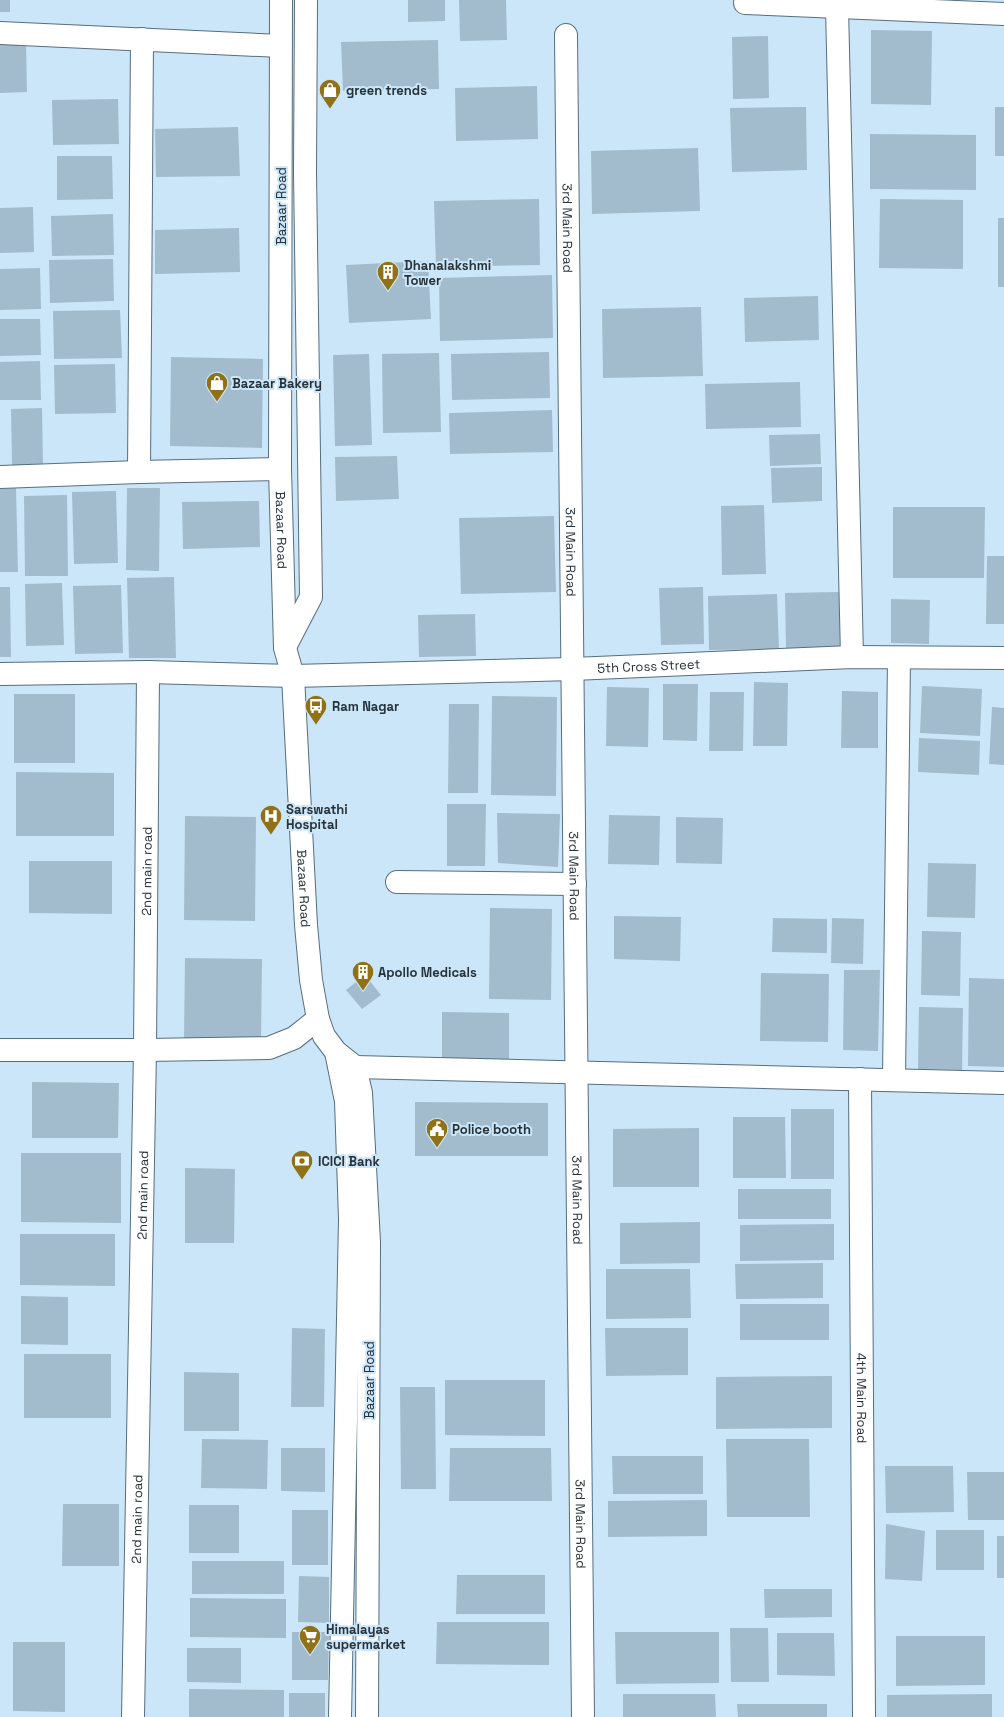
<svg xmlns="http://www.w3.org/2000/svg" width="1004" height="1717" font-family="'Space Grotesk',sans-serif">
<style>
.building{fill:#a2bccd}
.lines{fill:none;stroke-linecap:round;stroke-linejoin:round}
.minor-casing{stroke:#566e7e;stroke-width:24}
.secondary-casing{stroke:#566e7e;stroke-width:24}
.minor{stroke:#fff;stroke-width:22}
.secondary{stroke:#fff;stroke-width:22}
.labels{text-anchor:middle;dominant-baseline:central;stroke-width:4;stroke-linejoin:round;paint-order:stroke}
.poi-label{font-size:13px;font-weight:bold;fill:#283239;stroke:#cbe6f9;text-anchor:start}
.street-label{font-size:13px;fill:#283239;stroke:#cbe6f9}
</style>
<rect width="100%" height="100%" fill="#cbe6f9"/>
<!-- building -->
<path class="building" d="M0,0H10V12H0Z
M408,0H445V21L408,22Z
M459,0H506L507,40L460,41Z
M871,30L932,31L931,105L871,104Z
M768,36L769,98L733,99L732,37Z
M438,40L439,89L343,91L341,42Z
M26,41L27,92L0,93V42Z
M537,86L538,139L456,141L455,88Z
M118,99L119,144L53,145L52,100Z
M806,107L807,170L732,172L730,108Z
M995,107H1004V156H995Z
M238,127L240,176L156,177L155,129Z
M870,134L976,135V190L870,189Z
M698,148L700,211L592,214L591,151Z
M57,156H112L113,199L57,200Z
M539,199L540,265L436,267L434,201Z
M880,199L963,200V269L879,268Z
M33,207L34,252L0,253V208Z
M113,214L114,255L52,256L51,216Z
M998,218H1004V287H998Z
M239,228L240,272L155,274V230Z
M113,259L114,301L50,303L49,260Z
M428,261L431,319L349,323L346,265Z
M40,268L41,309L0,310V269Z
M552,275L553,338L440,341L439,278Z
M818,296L819,340L745,342L744,298Z
M701,307L703,376L603,378L602,309Z
M120,310L122,358L54,359L53,311Z
M0,319H40L41,355L0,356Z
M549,352L550,398L452,400L451,354Z
M439,353L441,432L383,433L382,354Z
M369,354L372,445L335,446L333,355Z
M171,357L263,359L262,448L170,446Z
M40,361L41,400H0V362Z
M115,364L116,413L55,414L54,365Z
M800,382L801,427L706,429L705,384Z
M42,408L43,465H12L11,409Z
M552,410L553,452L450,454L449,413Z
M820,434L821,464L770,466L769,435Z
M397,456L399,499L336,501L335,457Z
M822,467V501L772,503L771,468Z
M16,488L18,572H0V489Z
M127,488H160L159,571L126,570Z
M116,491L118,563L74,564L72,492Z
M67,495L68,576H25L24,496Z
M259,501L260,547L183,549L182,502Z
M764,505L766,574L722,575L721,506Z
M893,507H985L984,578H893Z
M554,516L556,592L461,594L459,518Z
M987,556H1004V624H986Z
M174,577L176,658H129L127,578Z
M62,583L64,645L26,646L25,584Z
M121,585L123,653L75,654L73,586Z
M0,587H10L11,657H0Z
M703,587L704,644L661,645L659,588Z
M839,592L840,647L786,648L785,593Z
M777,594L779,649L709,650L708,596Z
M891,599L930,600L929,644L891,643Z
M475,614L476,656L419,657L418,615Z
M754,682L788,683L787,746H753Z
M663,684H698L697,741L663,740Z
M922,686L982,689L980,736L920,733Z
M607,687L649,688L648,747L606,746Z
M842,691L878,692V748H841Z
M710,692H744L743,751H709Z
M14,694H75V763H14Z
M492,696L557,697L556,796L491,795Z
M449,704H479L478,793H448Z
M992,707L1004,708V765L989,764Z
M919,738L980,741L979,775L918,772Z
M16,772L114,773V836H16Z
M447,804H486L485,866H447Z
M497,813L560,814L558,867L498,863Z
M609,815L660,816L659,865L608,864Z
M185,816L256,817L255,921L184,920Z
M676,817L723,818L722,864L676,863Z
M29,861H112V914L29,913Z
M928,863L976,864L975,918L927,917Z
M490,908L552,909L551,1000L489,999Z
M614,916L681,917L680,961L614,959Z
M773,918L827,919V953L772,952Z
M832,918L864,919L863,964L831,963Z
M922,931L961,932L960,996L921,995Z
M185,958L262,959L261,1041L184,1040Z
M844,970H880L878,1051L843,1050Z
M761,973L829,974L828,1042L760,1041Z
M365,975L381,995L362,1009L346,990Z
M969,978L1004,979V1067L968,1066Z
M919,1007L963,1008L962,1070L918,1069Z
M442,1012L509,1013V1059L442,1058Z
M32,1082L119,1083L118,1138H32Z
M415,1102L548,1103V1156H415Z
M791,1109H834V1179H791Z
M733,1117H785L786,1178H733Z
M699,1128V1187H613V1129Z
M21,1153H121V1223L21,1222Z
M185,1168L235,1169L234,1243H185Z
M738,1189H831V1219H738Z
M700,1222V1263L620,1264V1223Z
M834,1224V1260L740,1261V1225Z
M20,1234H115V1286L20,1285Z
M823,1263V1298L736,1299L735,1264Z
M606,1269H690L691,1318L606,1319Z
M21,1296L68,1297V1345L21,1344Z
M740,1304H829V1340H740Z
M292,1328L325,1329L324,1407H291Z
M605,1328H688V1375L606,1376Z
M24,1354H111V1418H24Z
M184,1372L239,1373V1431H184Z
M832,1376V1428L716,1429V1377Z
M445,1380H545V1436L445,1435Z
M400,1387H435L436,1489H401Z
M202,1439L268,1440L267,1489L201,1488Z
M726,1439H809L810,1517H727Z
M281,1448H325V1492L281,1491Z
M450,1448H551L552,1501H449Z
M612,1456H703V1494H613Z
M885,1466H953L954,1512L886,1513Z
M967,1472H1004V1520H968Z
M707,1500V1536L608,1537V1501Z
M63,1504H119V1566H62Z
M189,1505H239V1553H189Z
M292,1510H328V1565H292Z
M886,1524L925,1531L922,1581L885,1579Z
M936,1530H984V1570H936Z
M997,1536H1004V1578H997Z
M192,1561H284V1594H192Z
M457,1575H545V1614H456Z
M299,1576L329,1577V1623L298,1622Z
M764,1589H832V1617L765,1618Z
M190,1598L286,1599V1638L190,1637Z
M437,1622H549V1665L436,1664Z
M730,1628H768L769,1682H731Z
M292,1632H329L328,1680H292Z
M615,1632H719V1683L616,1684Z
M777,1633H834L835,1676L777,1675Z
M896,1636H985V1685L896,1686Z
M13,1642H65V1712L13,1711Z
M187,1648H241V1683L187,1682Z
M189,1689L284,1690V1717H189Z
M289,1693H325V1717H289Z
M623,1694H715L716,1717H623Z
M992,1694V1717H887V1695Z
M737,1704H827V1717H738Z"/>
<g class="lines">
<!-- minor casing -->
<g class="minor-casing">
<g id="minor">
<path d="M745,3L1004,14"/>
<path d="M837,7L852,657"/>
<path d="M0,33L280,46"/>
<path id="s1" d="M566,35L583,1717"/>
<path d="M139,472L142,39"/>
<path d="M0,477L139,472L280,469"/>
<path id="s2" d="M0,674L148,672L293,676L573,669L852,657L1004,658"/>
<path d="M397,882L575,884"/>
<path d="M0,1050H145L269,1048L294,1038L318,1019"/>
<path d="M355,1067L1004,1083"/>
<path id="s3" d="M860,1079L864,1717"/>
<path d="M894,1080L899,658"/>
<path id="s4" d="M133,1717L145,1050L148,672"/>
</g>
</g>
<!-- secondary casing -->
<g class="secondary-casing">
<g id="secondary">
<path id="s5" d="M281,0L280,469L285,648L293,676L306,925L311,980L318,1019L324,1036L336,1052L355,1067L361,1093L369,1242L367,1717"/>
<path d="M286,645L311,597L305,172L306,0"/>
<path d="M336,1052L346,1101L350,1219L340,1717"/>
</g>
</g>
<!-- minor -->
<use href="#minor" class="minor"/>
<!-- secondary -->
<use href="#secondary" class="secondary"/>
</g>
<!-- icons -->
<defs>
<g id="shop-pin" transform="scale(1.15)"><path d="M0 17L-7.5 6A9.5 9.5 0 1 1 7.5 6Z" fill="#907116" stroke="#cbe6f9"/><path d="M-5-2.5h2.3a2.7 3.5 0 0 1 5.4 0H5L5.5 6h-11ZM-1.5-2.5h3a1.5 2.3 0 0 0-3 0Z" fill="#fff"/></g>
<g id="building-pin" transform="scale(1.15)"><path d="M0 17L-7.5 6A9.5 9.5 0 1 1 7.5 6Z" fill="#907116" stroke="#cbe6f9"/><path d="M-4-6H4V6H1V3H-1V6H-4ZM-2.5-4.3h1.7v1.8h-1.7ZM.8-4.3h1.7v1.8H.8ZM-2.5-1h1.7V.8h-1.7ZM.8-1h1.7V.8H.8Z" fill="#fff"/></g>
<g id="bus-pin" transform="scale(1.15)"><path d="M0 17L-7.5 6A9.5 9.5 0 1 1 7.5 6Z" fill="#907116" stroke="#cbe6f9"/><path d="M-5-6H5V4H4V6H2V4H-2V6H-4V4H-5ZM-3.5-4V0h7V-4ZM-3.5 1.2v1.5H-2V1.2ZM2 1.2v1.5H3.5V1.2Z" fill="#fff"/></g>
<g id="hospital-pin" transform="scale(1.15)"><path d="M0 17L-7.5 6A9.5 9.5 0 1 1 7.5 6Z" fill="#907116" stroke="#cbe6f9"/><path d="M-5-5h3v3.5h4V-5h3V5h-3V1.5h-4V5h-3Z" fill="#fff"/></g>
<g id="civic-pin" transform="scale(1.15)"><path d="M0 17L-7.5 6A9.5 9.5 0 1 1 7.5 6Z" fill="#907116" stroke="#cbe6f9"/><path d="M-.6-6.5H3V-4.5H.6V-3L4-1V1h2V6H-6V1h2V-1L-.6-3ZM-1.2 2.5V6h2.4V2.5Z" fill="#fff"/></g>
<g id="bank-pin" transform="scale(1.15)"><path d="M0 17L-7.5 6A9.5 9.5 0 1 1 7.5 6Z" fill="#907116" stroke="#cbe6f9"/><path d="M-6-4H6V4H-6ZM0-2.3a2.3 2.3 0 1 0 0 4.6a2.3 2.3 0 1 0 0-4.6Z" fill="#fff"/></g>
<g id="supermarket-pin" transform="scale(1.15)"><path d="M0 17L-7.5 6A9.5 9.5 0 1 1 7.5 6Z" fill="#907116" stroke="#cbe6f9"/><path d="M-6-5.5h2.5l.6 2H6L4.5 2H-2.5L-4.4-4H-6ZM-1.5 3.2a1.3 1.3 0 1 0 .1 0ZM3 3.2a1.3 1.3 0 1 0 .1 0Z" fill="#fff"/></g>
</defs>
<g fill-rule="evenodd">
<use href="#shop-pin" x="330" y="90"/>
<use href="#building-pin" x="388" y="272"/>
<use href="#shop-pin" x="217" y="383"/>
<use href="#bus-pin" x="316" y="706"/>
<use href="#hospital-pin" x="271" y="816"/>
<use href="#building-pin" x="363" y="972"/>
<use href="#civic-pin" x="437" y="1129"/>
<use href="#bank-pin" x="302" y="1161"/>
<use href="#supermarket-pin" x="310" y="1636"/>
</g>
<g class="labels">
<!-- poi labels -->
<g class="poi-label">
<text x="346" y="90">green trends</text>
<text x="404" y="265">Dhanalakshmi<tspan x="404" dy="15">Tower</tspan></text>
<text x="232" y="383">Bazaar Bakery</text>
<text x="332" y="706">Ram Nagar</text>
<text x="286" y="809">Sarswathi<tspan x="286" dy="15">Hospital</tspan></text>
<text x="378" y="972">Apollo Medicals</text>
<text x="452" y="1129">Police booth</text>
<text x="318" y="1161">ICICI Bank</text>
<text x="326" y="1629">Himalayas<tspan x="326" dy="15">supermarket</tspan></text>
</g>
<!-- street labels -->
<g class="street-label">
<text transform="translate(281 206) rotate(-90)">Bazaar Road</text>
<text stroke="none"><textPath href="#s1" startOffset="193">3rd Main Road</textPath></text>
<text stroke="none"><textPath href="#s5" startOffset="530">Bazaar Road</textPath></text>
<text stroke="none"><textPath href="#s1" startOffset="517">3rd Main Road</textPath></text>
<text stroke="none"><textPath href="#s2" startOffset="649">5th Cross Street</textPath></text>
<text stroke="none"><textPath href="#s4" startOffset="846">2nd main road</textPath></text>
<text stroke="none"><textPath href="#s1" startOffset="841">3rd Main Road</textPath></text>
<text stroke="none"><textPath href="#s5" startOffset="890">Bazaar Road</textPath></text>
<text stroke="none"><textPath href="#s4" startOffset="522">2nd main road</textPath></text>
<text stroke="none"><textPath href="#s1" startOffset="1165">3rd Main Road</textPath></text>
<text transform="translate(369 1380) rotate(-90)">Bazaar Road</text>
<text stroke="none"><textPath href="#s3" startOffset="319">4th Main Road</textPath></text>
<text stroke="none"><textPath href="#s4" startOffset="198">2nd main road</textPath></text>
<text stroke="none"><textPath href="#s1" startOffset="1489">3rd Main Road</textPath></text>
</g>
</g>
</svg>
